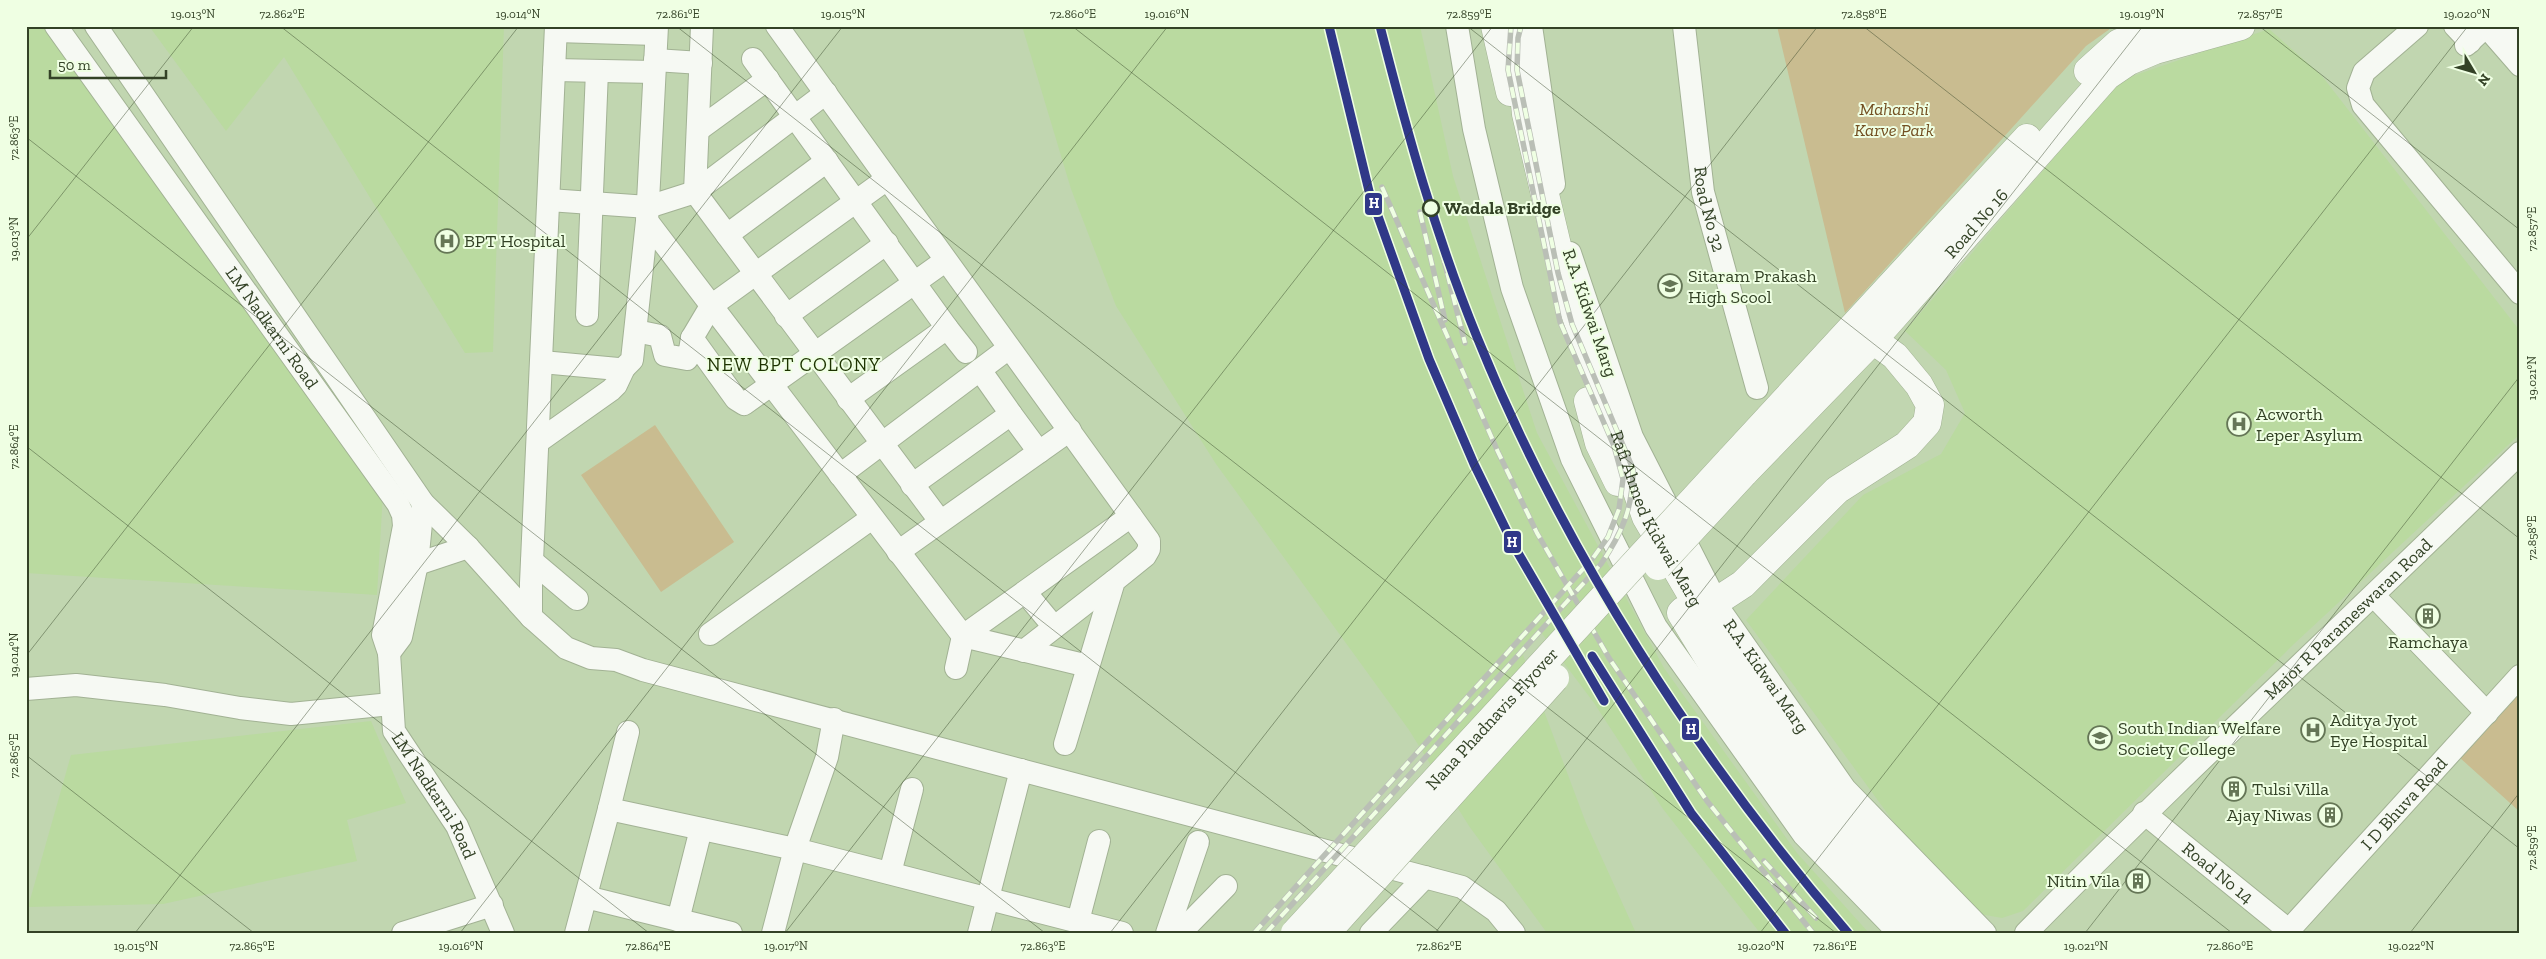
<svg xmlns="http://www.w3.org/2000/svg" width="2546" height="959" font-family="'Zilla Slab',serif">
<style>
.built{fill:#badaa0}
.green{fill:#c9bc90}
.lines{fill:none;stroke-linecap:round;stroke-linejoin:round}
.minor-casing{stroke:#a2b294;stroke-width:24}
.major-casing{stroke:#a2b294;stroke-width:29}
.minor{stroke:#f6f9f3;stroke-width:22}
.major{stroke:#f6f9f3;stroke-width:28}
.rail-casing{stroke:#babfb6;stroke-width:5.5}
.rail{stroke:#efffe3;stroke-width:4;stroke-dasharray:11;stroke-linecap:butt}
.major-bridge-casing{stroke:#a2b294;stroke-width:29;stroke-linecap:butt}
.major-bridge{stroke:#f6f9f3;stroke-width:28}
.rail-1-casing{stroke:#efffe3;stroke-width:12}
.rail-1{stroke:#303888;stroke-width:9}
.ticks{fill:none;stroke:#334226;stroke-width:1;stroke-opacity:0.45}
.stop-dot{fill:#efffe3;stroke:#334226;stroke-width:2.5}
.labels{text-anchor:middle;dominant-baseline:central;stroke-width:4;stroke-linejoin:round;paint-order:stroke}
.park-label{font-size:18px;font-style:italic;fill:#735022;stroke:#efffe3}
.stop-label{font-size:18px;font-weight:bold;fill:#334226;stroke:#efffe3;text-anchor:start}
.street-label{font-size:18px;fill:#334226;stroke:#efffe3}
.poi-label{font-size:18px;fill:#334226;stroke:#efffe3;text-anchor:start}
.neighbourhood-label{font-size:19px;letter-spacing:1px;fill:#1d3301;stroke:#efffe3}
.line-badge{stroke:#efffe3;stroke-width:2}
.badge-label{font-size:14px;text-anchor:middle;font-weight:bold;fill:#fff}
.neatline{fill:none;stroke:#334226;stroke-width:2}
.ticks-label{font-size:12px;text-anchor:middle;fill:#334226}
</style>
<rect width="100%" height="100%" fill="#c1d6b0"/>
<!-- built -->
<path class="built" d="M26,26H56L383,493L377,595L26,573Z
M149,26H504L493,352L465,353L284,57L226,131Z
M1022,26H1420L1453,176L1537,433L1664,668L1797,853L1869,933H1760L1663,809L1594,703L1540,631L1523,655L1586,823L1636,933H1547L1469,826L1409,730L1216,464L1116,306L1071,189Z
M2269,29L2322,76L2520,331V434L2295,643L2023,911L2002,918L1974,913L1901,832L1746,620L1863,495L1941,454L1965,413L1946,370L1905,331L2121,80Z
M371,721L406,803L347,820L357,861L163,904L28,907L71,755Z"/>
<!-- green -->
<path class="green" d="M1777,26H2114L2086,46L1845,313Z
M655,425L734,542L661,592L581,475Z
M2520,691V812L2459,757Z"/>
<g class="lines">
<!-- minor casing -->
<g class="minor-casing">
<g id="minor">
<path id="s1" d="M56,26L398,504L403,515L404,526L383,635L389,653L394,731L457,826L503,933"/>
<path d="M96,26L423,503L468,547L531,617L566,648L591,658L616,660L643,670L1462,887L1496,911L1514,933"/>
<path d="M702,26L695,192L940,521"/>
<path d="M777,26L1131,516L963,636L956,668"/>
<path d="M1457,26L1474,129L1512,288L1572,459L1656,627L1804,835L1899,933"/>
<path d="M1531,26L1554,184"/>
<path id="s2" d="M1684,26L1703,192L1757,388"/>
<path d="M2417,26L2364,72L2358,88L2363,105L2520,293"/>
<path d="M2455,26L2470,42"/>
<path d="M2486,26L2520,65"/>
<path d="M2509,26L2520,38"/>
<path d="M556,31L656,34"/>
<path d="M2466,45L2486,26"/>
<path d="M753,59L947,328L848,399"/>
<path d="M655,60L701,63"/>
<path d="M554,70L654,72"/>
<path d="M698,130L768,79"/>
<path d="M887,179L711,306L692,338L736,399L744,404L945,261"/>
<path d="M549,200L648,207L695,192L826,93"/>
<path d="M647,221L963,636L1088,666"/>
<path d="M727,235L827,161"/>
<path id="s3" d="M1570,253L1632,437L1722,613L1845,789L1985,933"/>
<path d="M587,315L597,71"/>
<path d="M786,316L887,243"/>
<path d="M947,328L966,352"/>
<path d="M636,331L660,336L665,355L687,359L689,356L692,338"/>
<path d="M542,362L618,369L624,368L632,360L647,221L657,26"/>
<path d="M1011,414L1039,452"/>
<path d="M539,441L611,390L616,385L624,368"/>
<path d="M840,475L1009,348"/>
<path d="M912,485L1011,414L980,370"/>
<path d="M898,552L1070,430"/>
<path d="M532,561L577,599"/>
<path d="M417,564L468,547"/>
<path d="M1025,592L1054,627"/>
<path d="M2374,596L2487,713"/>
<path d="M531,617V583L556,26"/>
<path d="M710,634L872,518"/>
<path d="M1024,651L1114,581"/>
<path d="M389,653L401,637L417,564L423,503"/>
<path d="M26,689L76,685L165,695L240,708L291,714L391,704"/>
<path d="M628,732L609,809L795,849L1122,933"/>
<path d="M1065,744L1114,581L1145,556L1149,549V541L1131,516"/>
<path id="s4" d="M2144,813L2292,933"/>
<path d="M890,873L912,789"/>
<path d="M586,897L731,933"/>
<path d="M678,920L701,829"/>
<path d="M1078,921L1099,841"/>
<path id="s5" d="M2289,930L2520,676"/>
<path d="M403,933L492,905"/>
<path d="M576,933L609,809"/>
<path d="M773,933L795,849L827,757L834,719"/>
<path d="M979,933L1021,770"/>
<path d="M1167,933L1198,842"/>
<path d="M1180,933L1226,886"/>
<path d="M1371,933L1425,877"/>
<path id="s6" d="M2026,933C2187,769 2356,614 2520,453"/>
</g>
</g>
<!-- major casing -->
<g class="major-casing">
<g id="major">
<path d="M1495,26L1510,92"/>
<path id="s7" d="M1517,26L1526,114L1569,296L1646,517L1698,606L1825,799L1955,933"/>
<path d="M2088,71L2119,43L2169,26"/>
<path d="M1588,401L1599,443L1618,482"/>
<path d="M1730,460L2027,138"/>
<path id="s8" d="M1744,473L1873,340L2107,76L2129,61L2155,50L2241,26"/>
<path d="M1683,611L1717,601L1743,584L1837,490L1907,445L1927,423L1930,405L1919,385L1895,356L1873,340"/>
<path d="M1681,613L1759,741L1828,839L1920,933"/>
</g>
</g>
<!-- minor -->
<use href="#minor" class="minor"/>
<!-- major -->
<use href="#major" class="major"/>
<!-- rail casing -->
<g class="rail-casing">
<path id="rail" d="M1382,187L1498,452L1537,533L1609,658L1707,801L1813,933
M1431,209L1465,343
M1420,212L1445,320
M1764,861L1816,918
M1254,933L1593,558L1608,537L1619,509L1623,479L1614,446L1560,322L1508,70L1511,26
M1266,933L1601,564C1622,533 1633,508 1633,469L1572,324L1558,273L1517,70L1518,38L1521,26"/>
</g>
<!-- rail -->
<use href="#rail" class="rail"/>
<!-- major-bridge casing -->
<g class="major-bridge-casing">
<g id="major-bridge">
<path d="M1658,566L1744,473"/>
<path id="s9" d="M1295,933L1730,460"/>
<path d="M1326,933L1555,678"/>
</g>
</g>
<!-- major-bridge -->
<use href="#major-bridge" class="major-bridge"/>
<!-- rail-1 casing -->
<g class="rail-1-casing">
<path id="rail-1" d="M1329,26L1369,191L1429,359L1474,464L1514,546L1604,701
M1380,26C1407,132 1436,237 1477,337C1564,552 1697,758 1848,933
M1592,656L1691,813L1785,933"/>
</g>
<!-- rail-1 -->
<use href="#rail-1" class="rail-1"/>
</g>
<!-- ticks -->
<path class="ticks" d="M280,26L1441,933M676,26L1836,933M1072,26L2232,933M1467,26L2520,849M1863,26L2520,539M2259,26L2520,230M26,137L1045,933M26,240L194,26M26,446L649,933M26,656L519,26M26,755L254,933M135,933L843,26M460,933L1168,26M785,933L1493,26M1110,933L1818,26M1435,933L2143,26M1760,933L2468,26M2085,933L2520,376M2410,933L2520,792"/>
<!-- icons -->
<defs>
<g id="hospital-ring" transform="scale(1.25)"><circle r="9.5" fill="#efffe3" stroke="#657656" stroke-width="1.5"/><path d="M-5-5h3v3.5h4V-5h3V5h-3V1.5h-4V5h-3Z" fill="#657656"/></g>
<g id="school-ring" transform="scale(1.25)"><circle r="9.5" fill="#efffe3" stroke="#657656" stroke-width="1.5"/><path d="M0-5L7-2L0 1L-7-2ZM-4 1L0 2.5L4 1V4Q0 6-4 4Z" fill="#657656"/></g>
<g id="building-ring" transform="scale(1.25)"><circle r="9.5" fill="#efffe3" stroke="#657656" stroke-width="1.5"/><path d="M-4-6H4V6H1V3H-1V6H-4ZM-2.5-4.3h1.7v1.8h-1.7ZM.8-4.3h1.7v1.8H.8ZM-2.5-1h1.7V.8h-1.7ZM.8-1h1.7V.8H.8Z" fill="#657656"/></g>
<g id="university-ring" transform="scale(1.25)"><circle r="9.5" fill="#efffe3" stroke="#657656" stroke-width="1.5"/><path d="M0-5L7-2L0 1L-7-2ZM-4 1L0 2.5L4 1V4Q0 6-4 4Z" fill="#657656"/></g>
</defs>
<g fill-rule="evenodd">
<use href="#hospital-ring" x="447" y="241"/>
<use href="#school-ring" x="1670" y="286"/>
<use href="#hospital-ring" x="2239" y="424"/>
<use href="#building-ring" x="2428" y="616"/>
<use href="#hospital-ring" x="2313" y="730"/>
<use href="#university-ring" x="2100" y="738"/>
<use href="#building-ring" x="2234" y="789"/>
<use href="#building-ring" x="2330" y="815"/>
<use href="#building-ring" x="2138" y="881"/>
</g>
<!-- markers -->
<circle class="stop-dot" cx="1431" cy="208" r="8"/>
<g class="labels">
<!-- park labels -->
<g class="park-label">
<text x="1894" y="109">Maharshi<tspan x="1894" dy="21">Karve Park</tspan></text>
</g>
<!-- stop labels -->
<g class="stop-label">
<text x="1444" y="208">Wadala Bridge</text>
</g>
<!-- street labels -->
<g class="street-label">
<text stroke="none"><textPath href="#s2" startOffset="185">Road No 32</textPath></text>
<text stroke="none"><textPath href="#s8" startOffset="341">Road No 16</textPath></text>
<text transform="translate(1590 313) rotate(71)">R.A. Kidwai Marg</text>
<text stroke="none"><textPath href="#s1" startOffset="371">LM Nadkarni Road</textPath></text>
<text stroke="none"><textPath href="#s7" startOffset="515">Rafi Ahmed Kidwai Marg</textPath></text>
<text stroke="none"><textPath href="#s6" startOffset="450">Major R Parameswaran Road</textPath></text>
<text stroke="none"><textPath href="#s3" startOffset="469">R.A. Kidwai Marg</textPath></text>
<text stroke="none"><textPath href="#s9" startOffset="291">Nana Phadnavis Flyover</textPath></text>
<text stroke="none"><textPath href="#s1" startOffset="895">LM Nadkarni Road</textPath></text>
<text stroke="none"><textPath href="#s5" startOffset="171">I D Bhuva Road</textPath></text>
<text stroke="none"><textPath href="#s4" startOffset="95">Road No 14</textPath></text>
</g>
<!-- poi labels -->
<g class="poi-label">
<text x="464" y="241">BPT Hospital</text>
<text x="1688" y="276">Sitaram Prakash<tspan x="1688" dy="21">High Scool</tspan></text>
<text x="2256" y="414">Acworth<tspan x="2256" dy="21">Leper Asylum</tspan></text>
<text x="2428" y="642" text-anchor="middle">Ramchaya</text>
<text x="2330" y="720">Aditya Jyot<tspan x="2330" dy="21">Eye Hospital</tspan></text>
<text x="2118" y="728">South Indian Welfare<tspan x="2118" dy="21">Society College</tspan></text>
<text x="2252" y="789">Tulsi Villa</text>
<text x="2312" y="815" text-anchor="end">Ajay Niwas</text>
<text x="2120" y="881" text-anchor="end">Nitin Vila</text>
</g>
<!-- neighbourhood labels -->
<g class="neighbourhood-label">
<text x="794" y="364">NEW BPT COLONY</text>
</g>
</g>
<g class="line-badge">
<rect x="1364" y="192" width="19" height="24" rx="5" fill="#303888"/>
<rect x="1503" y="530" width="19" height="24" rx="5" fill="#303888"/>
<rect x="1681" y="717" width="19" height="24" rx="5" fill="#303888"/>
</g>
<g class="badge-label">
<text x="1374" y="208">H</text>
<text x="1512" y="547">H</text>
<text x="1691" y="734">H</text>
</g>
<!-- border -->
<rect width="2546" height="959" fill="none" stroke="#efffe3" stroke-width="55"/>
<!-- north arrow -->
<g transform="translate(2474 72) rotate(128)" stroke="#efffe3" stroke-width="4" paint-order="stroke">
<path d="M0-4L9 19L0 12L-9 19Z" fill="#334226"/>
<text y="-8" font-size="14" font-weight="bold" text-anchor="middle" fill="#334226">N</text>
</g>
<!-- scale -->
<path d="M50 70v8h116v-8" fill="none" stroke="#334226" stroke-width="2.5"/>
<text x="58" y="70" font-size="15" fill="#334226" stroke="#efffe3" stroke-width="4" paint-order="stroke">50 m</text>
<rect x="28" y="28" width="2490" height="904" class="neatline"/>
<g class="ticks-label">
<text x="193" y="18">19.013°N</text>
<text x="282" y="18">72.862°E</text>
<text x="518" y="18">19.014°N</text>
<text x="678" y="18">72.861°E</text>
<text x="843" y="18">19.015°N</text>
<text x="1073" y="18">72.860°E</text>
<text x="1167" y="18">19.016°N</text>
<text x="1469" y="18">72.859°E</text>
<text x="1864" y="18">72.858°E</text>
<text x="2142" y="18">19.019°N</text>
<text x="2260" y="18">72.857°E</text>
<text x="2467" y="18">19.020°N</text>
<text transform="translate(14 138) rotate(-90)" y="4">72.863°E</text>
<text transform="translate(2532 229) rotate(-90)" y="4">72.857°E</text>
<text transform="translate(14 239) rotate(-90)" y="4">19.013°N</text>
<text transform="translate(2532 378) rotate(-90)" y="4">19.021°N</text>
<text transform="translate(14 447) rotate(-90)" y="4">72.864°E</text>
<text transform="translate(2532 538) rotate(-90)" y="4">72.858°E</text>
<text transform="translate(14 655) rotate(-90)" y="4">19.014°N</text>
<text transform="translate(14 756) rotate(-90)" y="4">72.865°E</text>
<text transform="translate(2532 848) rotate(-90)" y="4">72.859°E</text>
<text x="136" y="950">19.015°N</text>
<text x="252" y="950">72.865°E</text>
<text x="461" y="950">19.016°N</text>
<text x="648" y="950">72.864°E</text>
<text x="786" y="950">19.017°N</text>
<text x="1043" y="950">72.863°E</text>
<text x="1439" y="950">72.862°E</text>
<text x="1761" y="950">19.020°N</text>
<text x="1835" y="950">72.861°E</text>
<text x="2086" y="950">19.021°N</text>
<text x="2230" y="950">72.860°E</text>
<text x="2411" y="950">19.022°N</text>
</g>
</svg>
